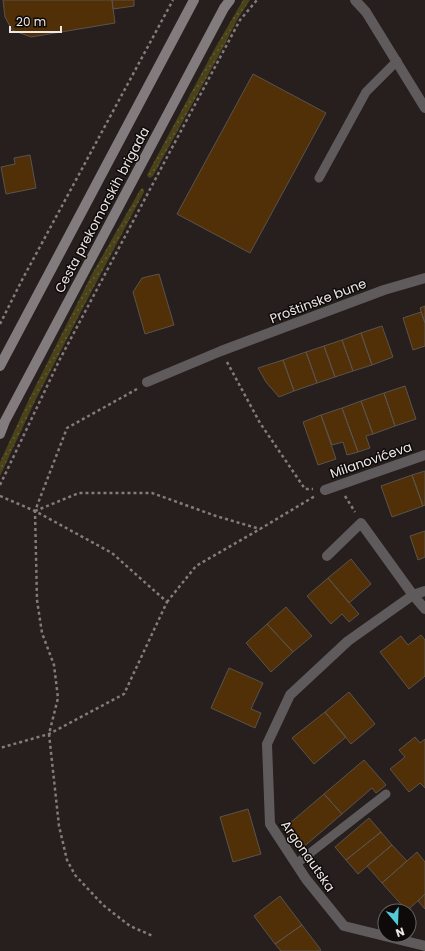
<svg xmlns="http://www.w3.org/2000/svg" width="425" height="951" font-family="Poppins,sans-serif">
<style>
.grass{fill:url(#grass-dots)}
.building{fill:#512f07;stroke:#5a534d}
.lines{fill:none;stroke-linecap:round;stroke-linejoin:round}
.path{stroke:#837c7a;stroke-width:2.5;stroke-dasharray:3 3;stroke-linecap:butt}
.lane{stroke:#5f5b5d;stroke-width:9}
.street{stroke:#5f5b5d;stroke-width:10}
.secondary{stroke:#837c7e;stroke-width:10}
.labels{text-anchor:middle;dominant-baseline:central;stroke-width:3;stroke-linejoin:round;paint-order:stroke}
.street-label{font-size:13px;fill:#ede7e6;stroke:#0d0a09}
</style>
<defs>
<pattern id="grass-dots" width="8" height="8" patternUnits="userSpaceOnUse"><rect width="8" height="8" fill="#4a4218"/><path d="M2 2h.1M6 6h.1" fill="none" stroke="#645d3a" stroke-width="1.8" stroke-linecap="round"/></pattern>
</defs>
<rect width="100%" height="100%" fill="#271f1d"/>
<!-- grass -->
<path class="grass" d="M243,0H250L237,20L225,44L153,176L150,178L148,177L147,175L214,50Z
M142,188L144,190V192L86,302L36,399L0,476V462L30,397L92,274L140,190Z"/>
<!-- building -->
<path class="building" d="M3,0H112L115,23L31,37L12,30L5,17Z
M112,0H134V6L113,9Z
M253,74L326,113L250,253L177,214Z
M30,155L36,188L6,194L1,167L15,164L14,158Z
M159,274L174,325L145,334L133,292L142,278Z
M425,306V323L420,308Z
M421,312L425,323V346L413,350L403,318Z
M382,326L393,357L372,365L361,333Z
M361,333L372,365L353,371L342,340Z
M342,340L353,371L335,377L324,346Z
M324,346L335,377L317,383L306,352Z
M306,352L317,383L294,391L283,360Z
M283,360L294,391L279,397L266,382L258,368Z
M405,386L416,419L395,426L384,393Z
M384,393L395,426L373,434L361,401Z
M361,401L373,434L366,436L370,448L358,452L342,408Z
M342,408L358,452L347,455L343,442L332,445L321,415Z
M321,415L336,459L318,465L303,422Z
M425,471V505L423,506L412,475Z
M412,475L423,506L392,517L381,486Z
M425,531V557L418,560L410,536Z
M351,559L371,584L349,603L328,578Z
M328,578L359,614L349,622L342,614L331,624L307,596Z
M286,607L312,636L293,652L267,624Z
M267,624L293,652L271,672L246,643Z
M421,635L425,640V676L409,689L380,652L401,636L408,645Z
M229,668L263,683L251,709L261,713L255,728L211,708Z
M349,692L375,724L351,744L325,712Z
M325,712L346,737L314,764L292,738Z
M415,737L420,743L425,739V788L420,783L409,792L390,769L405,757L399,750Z
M364,760L386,785L376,793L372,788L342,814L324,794Z
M324,794L342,814L301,849L283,829Z
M248,809L261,854L233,862L220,817Z
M369,818L381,832L346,860L335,847Z
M381,832L392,845L358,874L346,860Z
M392,845L407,861L382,883L367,866Z
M417,852L425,862V894L407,911L382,883Z
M425,894V909L418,901Z
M280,896L302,925L275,944L254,916Z
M302,925L321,950L319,951H281L275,944Z"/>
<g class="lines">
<!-- path -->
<path class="path" d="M0,324L22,280L173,0
M227,362L260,423L305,489H313
M137,389L67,428L35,511L37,600L42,633L54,665L58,698L49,734L59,826L67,860L75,875L103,905L130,926L153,936
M0,485L60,359L174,144L240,20L257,0
M0,496L35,511L112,553L167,602L124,694L49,734L0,748
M345,496L355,512
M35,511L79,493H152L216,516L260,529
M167,602L196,566L260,529L315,496"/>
<!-- lane -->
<path class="lane" d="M319,178L366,92L397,61
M296,864L386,794"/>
<!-- street -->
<path class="street" d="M355,0L366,12L425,108
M147,382L221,351L384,290L425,278
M325,490L425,455
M327,556L361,523L413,595L425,609
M425,591L413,595L348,641L290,695L267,744L270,824L306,879L344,926L425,946"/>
<!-- secondary -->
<path class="secondary" d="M0,366L194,0
M0,434L5,421L224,8L230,0"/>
</g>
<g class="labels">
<!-- street labels -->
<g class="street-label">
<text transform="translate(102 210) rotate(-62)">Cesta prekomorskih brigada</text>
<text transform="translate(318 301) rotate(-21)">Proštinske bune</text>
<text transform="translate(371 460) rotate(-19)">Milanovićeva</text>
<text transform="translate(308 856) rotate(55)">Argonautska</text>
</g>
</g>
<!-- north arrow -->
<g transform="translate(397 923) rotate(161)"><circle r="19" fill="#0d0a09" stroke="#676261"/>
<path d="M0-3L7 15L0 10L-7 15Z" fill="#52cbd7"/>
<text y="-6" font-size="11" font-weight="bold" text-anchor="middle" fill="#ede7e6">N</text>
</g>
<!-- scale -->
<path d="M10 26v6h51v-6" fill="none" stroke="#ede7e6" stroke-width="2"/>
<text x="16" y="26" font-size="12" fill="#ede7e6" stroke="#0d0a09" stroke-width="3" paint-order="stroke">20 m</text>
</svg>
